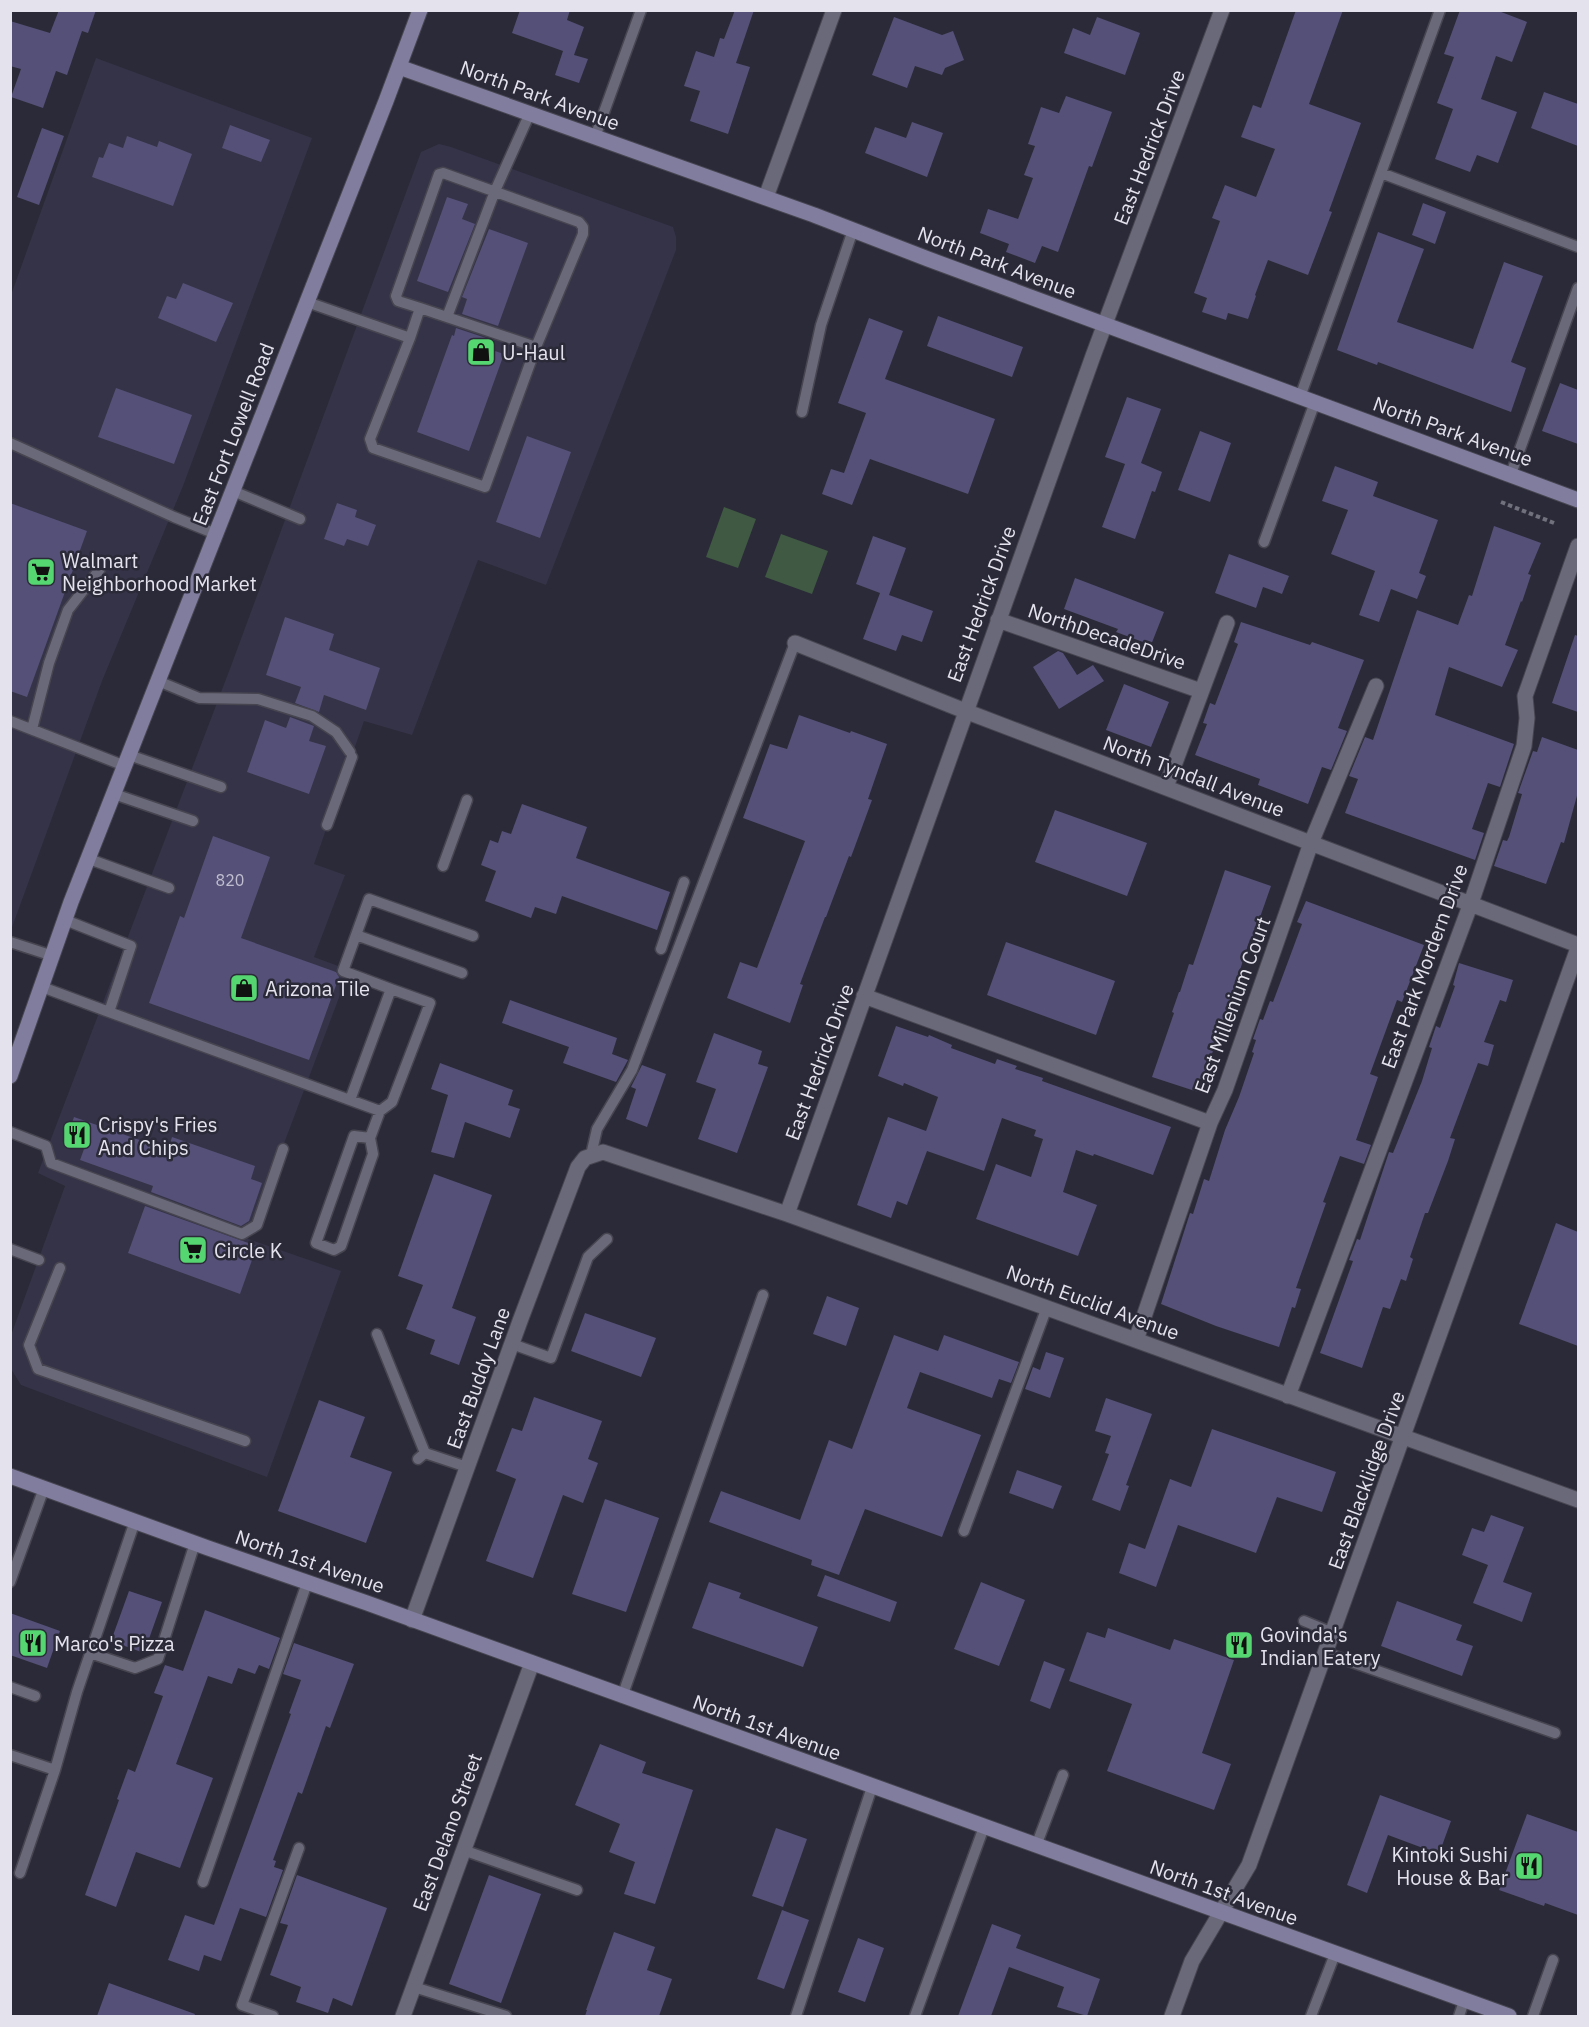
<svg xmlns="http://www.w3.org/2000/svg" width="1589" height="2027" font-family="'IBM Plex Sans',sans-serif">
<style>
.built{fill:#353347}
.green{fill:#3f5942}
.building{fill:#545077}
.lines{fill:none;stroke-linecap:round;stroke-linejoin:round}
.lane-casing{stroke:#464550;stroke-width:13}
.street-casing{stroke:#464550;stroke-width:17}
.secondary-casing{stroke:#464550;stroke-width:17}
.path{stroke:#71707d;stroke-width:4;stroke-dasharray:4.5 3;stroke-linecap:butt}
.lane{stroke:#6a6979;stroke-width:10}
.street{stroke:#6a6979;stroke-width:15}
.secondary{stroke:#807d9e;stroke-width:15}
.labels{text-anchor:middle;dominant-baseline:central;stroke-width:5;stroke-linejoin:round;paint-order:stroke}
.number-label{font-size:16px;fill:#c0bed0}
.street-label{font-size:20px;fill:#e4e3ed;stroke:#2b2a38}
.poi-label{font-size:20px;fill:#e4e3ed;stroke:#2b2a38;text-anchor:start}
</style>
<rect width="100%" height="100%" fill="#2b2a38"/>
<!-- built -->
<path class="built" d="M96,58L312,138L183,486L102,681L11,930V295Z
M439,144L451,147L673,227L676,237V250L546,585L478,560L412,735L364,721L314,864L345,875L314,957L341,967L346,979L248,1239L341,1271L267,1477L21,1385L11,1369L10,1338L65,1186L38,1173L231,666L421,152Z"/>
<!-- green -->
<path class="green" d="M724,507L756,519L738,568L706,557Z
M781,534L828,551L812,594L765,577Z"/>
<!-- building -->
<path class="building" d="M59,10H96L88,33L82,31L67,75L56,71L43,108L11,97L21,69L10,66V21L50,33Z
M520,10H570L567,20L584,27L574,55L588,59L579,83L555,75L563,51L512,33Z
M735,10H754L736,63L750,67L728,134L690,121L700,91L684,86L696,51L714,57L720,38L724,39Z
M1296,10H1343L1309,104L1361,123L1329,211L1332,212L1308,275L1268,260L1255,295L1256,296L1248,319L1228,313L1226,320L1202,312L1207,298L1194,293L1220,221L1212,218L1225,185L1256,197L1275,149L1241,137L1253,105L1261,108Z
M1460,10H1496L1527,22L1512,62L1496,56L1481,99L1517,112L1498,163L1477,155L1470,172L1435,159L1453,109L1437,103L1454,57L1444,54Z
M894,17L942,35L953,31L964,60L945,68L942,75L915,66L907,88L872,75Z
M1097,17L1140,33L1125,75L1064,53L1073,28L1090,35Z
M1544,92L1578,104V146L1531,128Z
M1066,96L1112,112L1092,167L1089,166L1058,252L1042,246L1035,263L1006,252L1009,244L980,233L988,209L1018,219L1033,178L1024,175L1035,146L1028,144L1041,107L1059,113Z
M912,122L943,133L927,177L865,153L875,127L906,138Z
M230,125L270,140L261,162L222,148Z
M42,128L64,136L39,205L17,197Z
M127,136L157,147L159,141L192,154L173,206L92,177L99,157L103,158L109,143L123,148Z
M447,197L468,204L462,219L475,224L448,292L417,281Z
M1423,203L1446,212L1435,244L1412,235Z
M489,229L528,243L498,326L462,314L467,299L462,297Z
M1378,232L1424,249L1397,322L1473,349L1504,262L1543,276L1511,362L1526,368L1511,412L1378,362L1377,365L1337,350Z
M183,283L233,303L216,342L158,318L167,296L176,299Z
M938,316L1023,347L1012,377L927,346Z
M869,318L903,331L885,379L995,419L968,494L870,459L852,505L822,494L831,469L844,473L866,413L838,403Z
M456,328L492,340L489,349L504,354L469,451L417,432L452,335L454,336Z
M1560,383L1578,390V444L1542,431Z
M116,388L192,415L174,464L98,437Z
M1127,397L1161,409L1141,463L1162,472L1155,492L1152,491L1135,539L1102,527L1125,464L1105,457Z
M1200,431L1231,443L1210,502L1178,490Z
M527,436L571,452L540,538L496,522Z
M1335,466L1378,482L1373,496L1438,520L1419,573L1426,576L1417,599L1391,589L1379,622L1359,615L1375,571L1331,554L1348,510L1322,501Z
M10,503L87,531L27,697L10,691Z
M337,503L357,510L355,517L376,525L368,546L347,539L344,546L324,539Z
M1494,526L1541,543L1528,574L1531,575L1522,602L1521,601L1505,645L1518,650L1502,687L1449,667L1435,715L1514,744L1500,787L1488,783L1472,829L1484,833L1475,860L1345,813L1358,779L1349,776L1365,737L1373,740L1417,610L1458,625L1469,595L1472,596Z
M873,536L906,548L889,595L933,611L922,642L902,635L896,651L863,639L880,593L856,584Z
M1229,554L1289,576L1282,594L1263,587L1256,608L1215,593Z
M1075,578L1164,612L1151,645L1116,632L1118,629L1064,609Z
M285,617L334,634L329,650L380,668L366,710L324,695L319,712L295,703L301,687L266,675Z
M1241,622L1310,645L1312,642L1364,660L1338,728L1347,731L1331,770L1322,767L1308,804L1258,785L1260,779L1195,755L1207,724L1203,723L1210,703L1215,705L1238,644L1234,642Z
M1575,635L1578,636V712L1552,703Z
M1058,651L1063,653L1077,675L1093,665L1104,681L1059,709L1033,667Z
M1124,684L1169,702L1151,747L1106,730Z
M799,715L850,733L851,731L887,744L868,799L872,800L851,857L849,856L826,917H825L800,984L803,985L790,1023L727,998L740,962L757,968L805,841L743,818L770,744L787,749Z
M290,717L314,726L309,741L326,746L309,794L247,772L265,720L286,728Z
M1542,737L1578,750V792L1564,843L1561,842L1546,884L1494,866L1503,840L1507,841L1509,837L1522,794L1518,793L1533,751L1537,752Z
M522,804L587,827L576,858L670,892L657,930L562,896L556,914L535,907L531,918L485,901L496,871L481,865L490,840L498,843L502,831L511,834Z
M1055,810L1147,843L1127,896L1035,862Z
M213,836L270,857L241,938L336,972L339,977L309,1060L149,1003L180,916L184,918Z
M1225,870L1271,886L1252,940L1250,939L1221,1029L1198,1092L1152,1077L1174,1013L1172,1012L1179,992H1180L1189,964L1193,965Z
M1306,901L1424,945L1402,1002L1397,1000L1370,1074L1378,1077L1356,1140L1371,1145L1364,1164L1340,1156L1323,1202L1326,1203L1296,1288L1301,1289L1295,1308L1292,1307L1279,1347L1216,1326L1161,1304L1190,1213L1193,1214L1204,1179L1209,1181L1225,1130L1239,1097L1254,1053L1252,1052L1256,1040L1253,1039L1260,1019L1263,1020L1270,1001L1273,1002L1302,924L1297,922Z
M1006,942L1115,981L1096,1035L987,995Z
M1459,963L1513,980L1506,1002L1500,1000L1484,1042L1494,1045L1488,1066L1478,1063L1450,1138L1455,1139L1448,1161L1428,1213H1425L1410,1257L1413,1259L1406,1281L1401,1279L1390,1309L1383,1307L1362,1368L1320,1353L1353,1261L1349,1260L1357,1239L1360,1240L1389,1152L1393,1153L1422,1081L1432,1048L1429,1047L1436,1026L1440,1028L1455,986L1453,985Z
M510,1000L617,1038L612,1054L628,1060L616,1082L563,1063L569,1047L502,1023Z
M896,1026L928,1037L929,1035L952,1045L951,1048L995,1064L997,1059L1017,1066L1015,1069L1043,1078L1042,1081L1171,1127L1153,1175L1094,1154L1093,1156L1076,1150L1063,1192L1097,1205L1078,1256L976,1219L996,1164L1031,1177L1043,1139L1034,1136L1036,1130L1002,1118L984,1171L927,1151L907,1205L897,1201L891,1218L857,1205L888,1117L926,1131L938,1097L904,1083L903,1086L878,1076Z
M714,1033L762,1051L758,1064L768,1067L737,1153L698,1139L716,1089L696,1082Z
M440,1063L513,1090L508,1105L520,1109L510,1138L465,1122L454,1158L431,1152L448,1095L431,1089Z
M642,1065L666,1074L647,1127L626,1119L636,1089L631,1087Z
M74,1117L168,1150L172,1137L255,1166L251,1179L262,1183L249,1221L241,1226L151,1192L153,1186L80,1160L84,1149L65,1143Z
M434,1174L492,1195L452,1308L476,1317L459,1365L430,1354L435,1340L406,1329L423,1285L398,1276Z
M145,1206L257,1246L240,1294L128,1253Z
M1556,1223L1578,1232V1346L1519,1324Z
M827,1296L859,1308L846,1346L813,1334Z
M585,1313L656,1338L641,1377L571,1351Z
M894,1335L938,1351L944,1335L1019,1362L1011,1383L999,1379L992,1398L920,1372L907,1408L981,1435L942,1537L865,1509L839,1575L811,1565L812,1560L709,1522L721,1491L800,1520L829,1440L852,1449Z
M1046,1352L1064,1358L1050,1398L1025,1389L1033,1367L1040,1370Z
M534,1397L602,1421L588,1459L598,1463L583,1503L563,1495L533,1578L486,1561L516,1479L496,1471L512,1428L522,1431Z
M1106,1398L1152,1414L1126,1485L1129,1486L1120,1511L1092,1500L1109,1454L1105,1453L1111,1436L1095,1431Z
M319,1400L365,1417L350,1457L392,1472L366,1543L278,1511Z
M1212,1429L1336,1472L1322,1512L1277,1497L1256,1553L1178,1525L1156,1587L1119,1573L1129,1543L1145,1549L1170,1479L1191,1487Z
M1017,1470L1062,1486L1053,1509L1009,1493Z
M605,1499L659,1518L626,1612L572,1594Z
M1491,1515L1524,1527L1503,1582L1532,1593L1522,1622L1473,1603L1488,1565L1462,1555L1472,1528L1484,1532Z
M825,1575L897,1602L890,1622L817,1596Z
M709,1582L741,1593L739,1598L818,1627L803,1667L692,1628Z
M981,1582L1025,1600L999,1666L954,1649Z
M129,1591L162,1602L144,1653L111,1641Z
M1397,1601L1462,1625L1456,1640L1473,1646L1462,1676L1381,1646Z
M205,1610L280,1638L269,1669L259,1665L255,1674L238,1668L232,1684L208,1676L176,1764L213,1778L180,1868L136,1852L116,1907L85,1895L119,1800L117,1799L128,1769L135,1772L163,1696L154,1693L165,1665L183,1671Z
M10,1613L60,1631L47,1668L10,1655Z
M1108,1628L1170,1650L1174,1639L1234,1660L1202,1753L1231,1764L1214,1810L1107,1771L1132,1704L1069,1681L1087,1632L1105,1638Z
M294,1643L354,1664L330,1728L326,1726L302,1794L298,1792L273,1860L276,1861L274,1867L283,1870L266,1917L240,1908L221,1961L204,1955L199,1971L168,1960L185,1915L214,1925L291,1714L289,1713L301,1680L283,1674Z
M1044,1661L1065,1669L1050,1709L1030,1701Z
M600,1744L646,1762L642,1773L693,1790L655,1904L624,1894L635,1862L609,1852L620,1824L575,1805Z
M1380,1795L1451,1821L1439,1854L1388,1835L1367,1893L1347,1885Z
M1527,1814L1578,1832V1915L1545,1903L1544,1906L1499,1890Z
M776,1828L807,1839L783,1907L752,1896Z
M297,1875L387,1908L352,2006L333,1998L328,2013L296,2002L301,1987L270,1975L288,1925L280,1923Z
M489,1875L541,1894L501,2003L449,1984Z
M782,1910L809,1920L784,1989L757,1979Z
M992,1924L1021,1935L1016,1948L1100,1979L1087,2016L1057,2007L1064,1987L1009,1967L991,2016H958Z
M614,1932L655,1947L647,1970L672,1979L659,2016H585L587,2010H586Z
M858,1938L884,1948L865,2002L838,1992Z
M109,1983L195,2014L194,2016H97Z"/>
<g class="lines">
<!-- lane casing -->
<g class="lane-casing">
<path id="lane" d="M595,137L641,10
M1381,173L1578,247
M307,302L410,338L370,439L373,448L485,487L536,347L583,234V227L579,222L443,173L439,174L396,296L398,301L420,308L410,338
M420,308L536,347
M447,317L495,191L530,113
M1300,397L1440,10
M802,412L821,325L853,230
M10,443L174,517L216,534
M1511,474L1578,288
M233,491L300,519
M1264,542L1315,402
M158,681L199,698L258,699L312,716L336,732L350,752
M10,721L125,766
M32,729L49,663L68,610L100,569
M129,755L221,787
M114,794L193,821
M327,825L352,757
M89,859L169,888
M443,866L467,800
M65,920L131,946L109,1012L380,1111L370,1138L354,1136L316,1243L334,1250L341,1246L373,1154L370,1138
M356,935L462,973
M10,942L53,956
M661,949L684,882
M42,987L109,1012
M391,989L343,971L369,899L473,936
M350,1100L391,989L430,1003L392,1102L380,1111
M10,1132L46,1146L51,1163L242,1234L257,1225L283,1149
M591,1155L597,1129L632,1070L795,643
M10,1249L39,1260
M60,1268L29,1345L38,1369L245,1441
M377,1334L425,1453
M512,1344L551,1358L588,1257L607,1239
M418,1459L425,1453L467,1467
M964,1531L1047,1307
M10,1582L44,1488
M1304,1621L1333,1633
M90,1653L135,1668L158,1659L195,1543
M1326,1653L1555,1733
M10,1687L35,1696
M622,1697L763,1295
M10,1755L55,1770
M1036,1846L1063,1775
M463,1850L577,1890
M20,1873L55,1770L77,1692L135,1521
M203,1882L307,1583
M414,1987L506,2016
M273,2016L242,2005L299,1848
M796,2016L872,1787
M915,2016L984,1827
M1311,2016L1335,1954
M1459,2016L1464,2001
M1533,2016L1553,1960"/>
</g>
<!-- street casing -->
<g class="street-casing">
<path id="street" d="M766,197L834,10
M998,620L1201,691
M795,643L965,711L1578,945
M1166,787L1227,623
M864,996L1210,1123
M787,1214L1093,356L1222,10
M1136,1340L1210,1123L1225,1090L1311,843L1376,686
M1288,1396L1471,903L1524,746L1527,718L1525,696L1578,546
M412,1620L520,1321L578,1167L585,1158L603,1152L787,1214L1578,1500
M403,2016L532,1663
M1172,2016L1192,1961L1249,1865L1578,948"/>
</g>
<!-- secondary casing -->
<g class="secondary-casing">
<path id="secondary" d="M399,67L814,215L928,259L1578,500
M10,1076L71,902L386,101L420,10
M10,1476L208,1548L367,1603L1509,2016"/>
</g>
<!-- path -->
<path class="path" d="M1501,502L1554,523"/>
<!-- lane -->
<use href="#lane" class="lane"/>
<!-- street -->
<use href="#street" class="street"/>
<!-- secondary -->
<use href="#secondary" class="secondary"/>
</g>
<!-- icons -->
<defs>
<g id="shop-square" transform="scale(1.5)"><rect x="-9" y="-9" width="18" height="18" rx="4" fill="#56d671" stroke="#2b2a38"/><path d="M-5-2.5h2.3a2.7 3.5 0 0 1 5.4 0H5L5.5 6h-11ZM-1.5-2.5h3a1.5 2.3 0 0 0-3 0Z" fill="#111"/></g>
<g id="supermarket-square" transform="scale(1.5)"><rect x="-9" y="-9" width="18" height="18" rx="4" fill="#56d671" stroke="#2b2a38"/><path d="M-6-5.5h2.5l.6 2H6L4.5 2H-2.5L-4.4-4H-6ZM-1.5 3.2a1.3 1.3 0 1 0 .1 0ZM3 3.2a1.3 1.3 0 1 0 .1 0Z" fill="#111"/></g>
<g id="restaurant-square" transform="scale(1.5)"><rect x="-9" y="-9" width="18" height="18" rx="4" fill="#56d671" stroke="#2b2a38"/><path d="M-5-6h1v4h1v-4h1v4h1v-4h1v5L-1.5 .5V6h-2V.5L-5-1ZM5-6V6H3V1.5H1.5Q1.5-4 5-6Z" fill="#111"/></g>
</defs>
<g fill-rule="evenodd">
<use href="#shop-square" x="481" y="352"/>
<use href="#supermarket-square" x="41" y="572"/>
<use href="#shop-square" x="244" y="988"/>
<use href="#restaurant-square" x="77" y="1135"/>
<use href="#supermarket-square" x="193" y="1250"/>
<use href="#restaurant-square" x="33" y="1643"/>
<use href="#restaurant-square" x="1239" y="1645"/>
<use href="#restaurant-square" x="1529" y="1866"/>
</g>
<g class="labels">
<!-- number labels -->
<g class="number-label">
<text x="230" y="880">820</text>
</g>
<!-- street labels -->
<g class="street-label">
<text transform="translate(540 95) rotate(20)">North Park Avenue</text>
<text transform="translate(1149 147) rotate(-69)">East Hedrick Drive</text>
<text transform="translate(997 262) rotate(21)">North Park Avenue</text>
<text transform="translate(1453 431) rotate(20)">North Park Avenue</text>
<text transform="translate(233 434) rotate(-69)">East Fort Lowell Road</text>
<text transform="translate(981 604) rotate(-70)">East Hedrick Drive</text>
<text transform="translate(1107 636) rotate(19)">NorthDecadeDrive</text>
<text transform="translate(1194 776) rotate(21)">North Tyndall Avenue</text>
<text transform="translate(1424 966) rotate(-70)">East Park Mordern Drive</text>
<text transform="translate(1232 1005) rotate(-70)">East Millenium Court</text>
<text transform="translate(819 1062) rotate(-70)">East Hedrick Drive</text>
<text transform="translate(1093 1302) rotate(20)">North Euclid Avenue</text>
<text transform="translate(478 1378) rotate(-70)">East Buddy Lane</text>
<text transform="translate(1366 1480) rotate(-70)">East Blacklidge Drive</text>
<text transform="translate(310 1561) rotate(19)">North 1st Avenue</text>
<text transform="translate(767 1727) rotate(20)">North 1st Avenue</text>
<text transform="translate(447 1832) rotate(-70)">East Delano Street</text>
<text transform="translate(1224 1892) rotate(20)">North 1st Avenue</text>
</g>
<!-- poi labels -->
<g class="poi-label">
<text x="502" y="352">U-Haul</text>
<text x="62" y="560">Walmart<tspan x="62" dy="23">Neighborhood Market</tspan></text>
<text x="265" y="988">Arizona Tile</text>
<text x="98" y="1124">Crispy's Fries<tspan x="98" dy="23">And Chips</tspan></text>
<text x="214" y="1250">Circle K</text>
<text x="1260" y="1634">Govinda's<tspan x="1260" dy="23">Indian Eatery</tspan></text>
<text x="54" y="1643">Marco's Pizza</text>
<text x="1508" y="1854" text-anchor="end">Kintoki Sushi<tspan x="1508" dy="23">House &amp; Bar</tspan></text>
</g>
</g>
<!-- border -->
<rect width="1589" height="2027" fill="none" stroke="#e4e3ed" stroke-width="24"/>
</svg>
